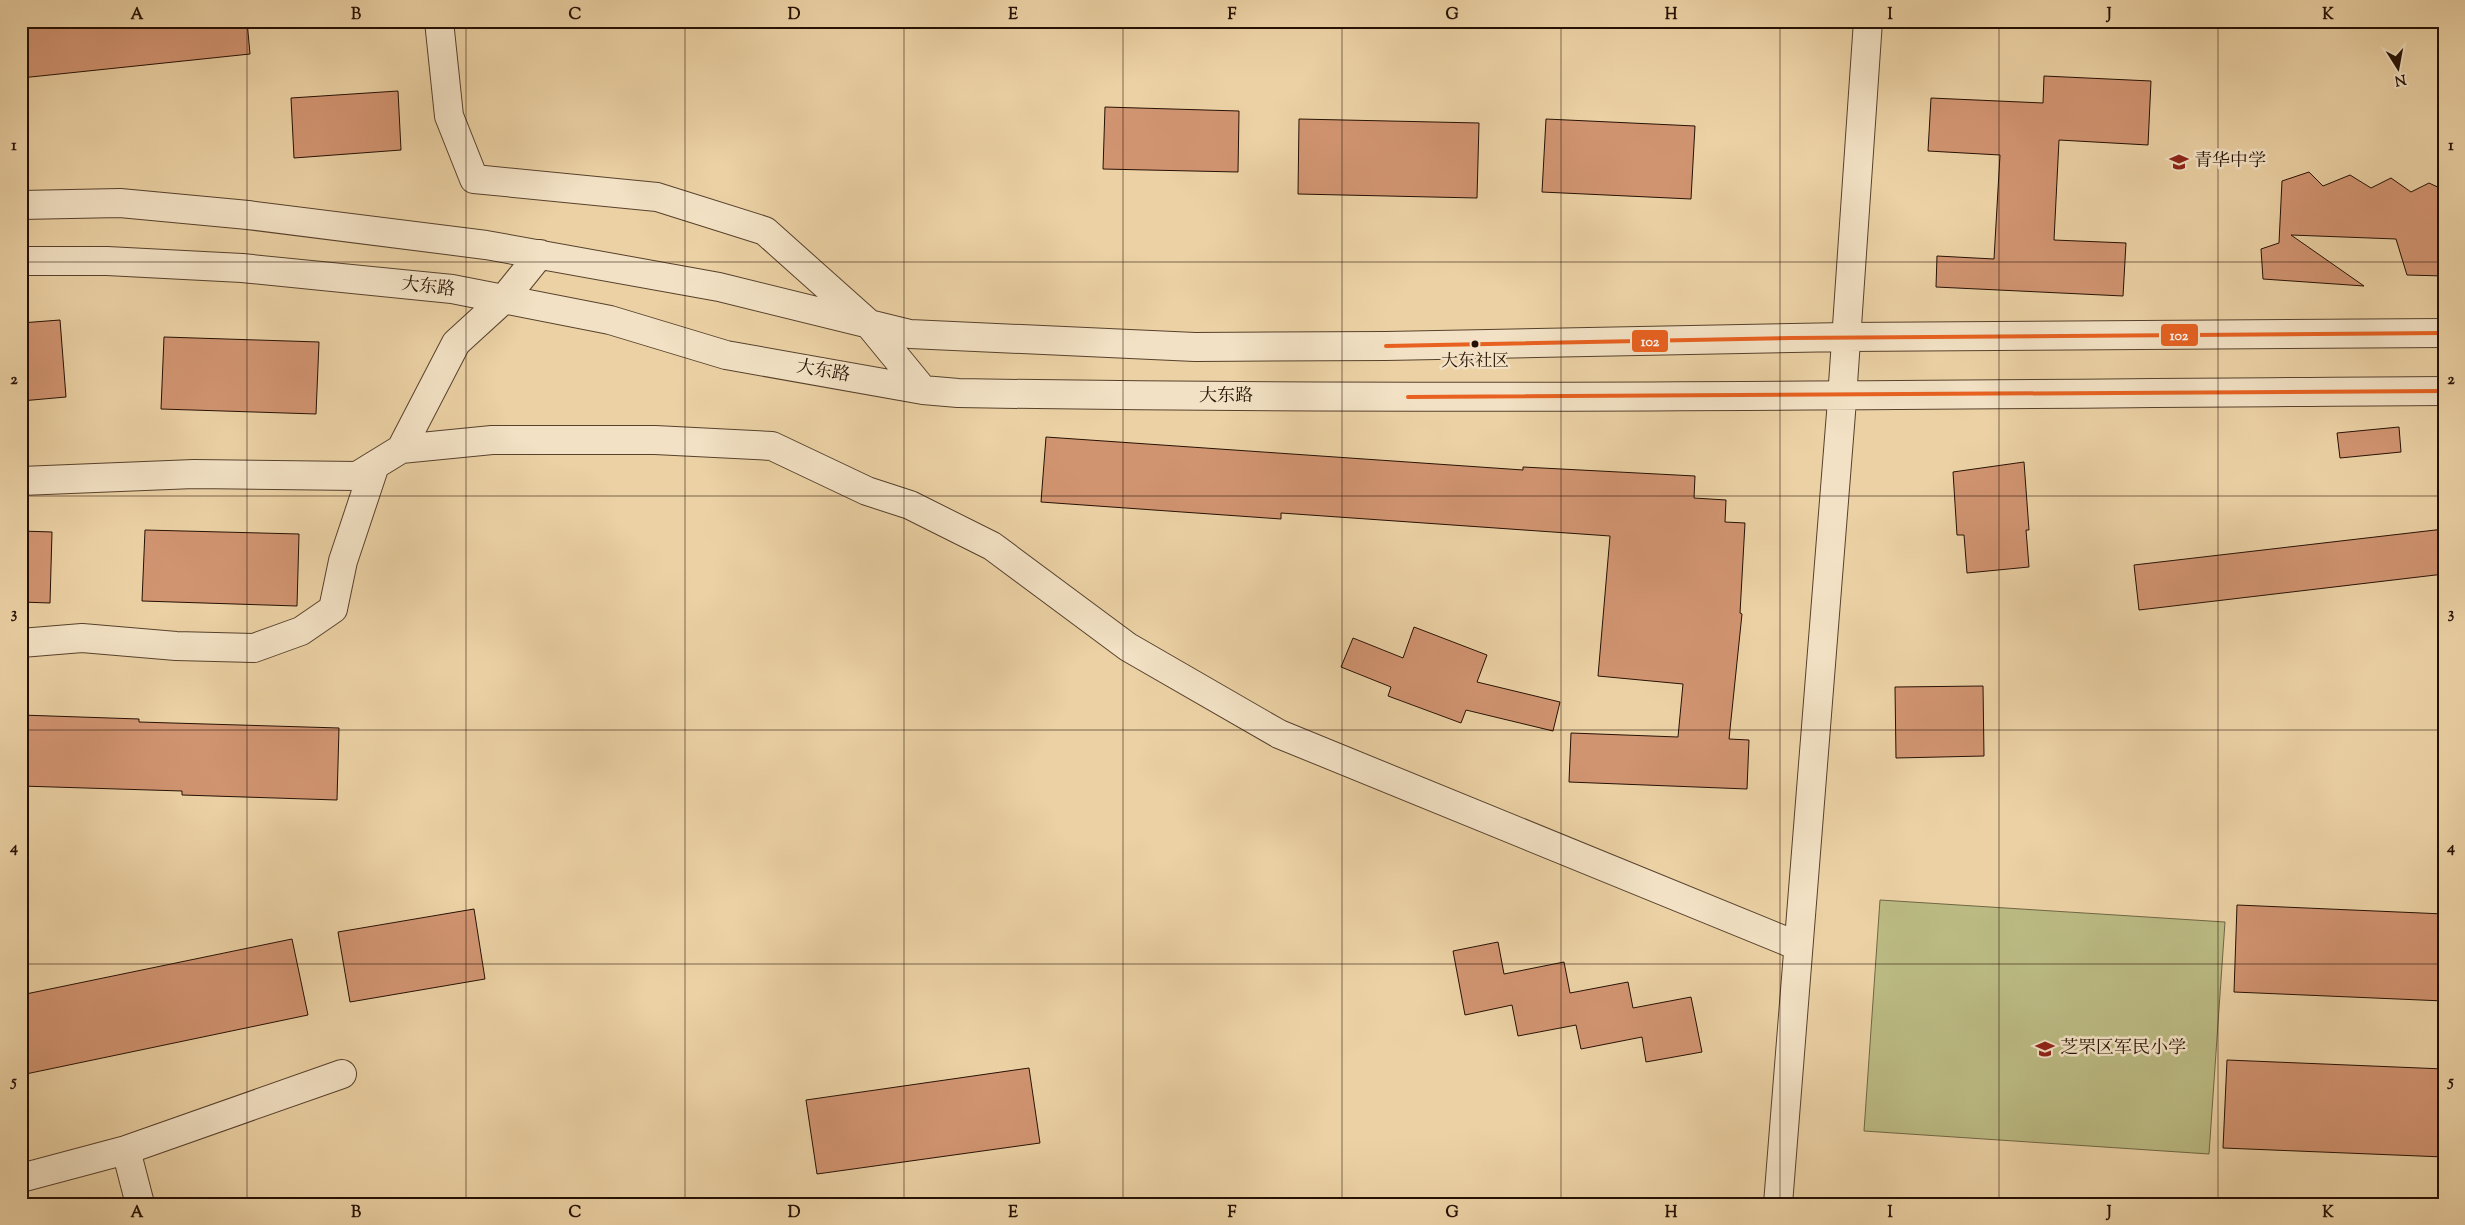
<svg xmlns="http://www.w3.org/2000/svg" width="2465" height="1225" font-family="'Sorts Mill Goudy','Noto Serif SC',serif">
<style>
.green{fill:#bbba83;stroke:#706644}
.building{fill:#d19471;stroke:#261104}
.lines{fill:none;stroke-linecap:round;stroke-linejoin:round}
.minor-casing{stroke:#57412c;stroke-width:30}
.minor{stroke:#f2e1c4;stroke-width:28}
.bus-1-casing{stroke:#f2e1c4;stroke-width:8}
.bus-1{stroke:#e86120;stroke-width:4}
.grid{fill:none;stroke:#261104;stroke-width:1;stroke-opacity:0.55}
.bus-dot{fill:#261104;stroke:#f2e1c4;stroke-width:2}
.labels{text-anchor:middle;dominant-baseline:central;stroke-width:5;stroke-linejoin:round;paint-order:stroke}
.bus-label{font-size:17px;fill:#261104;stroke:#f2e1c4}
.poi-label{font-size:18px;fill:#261104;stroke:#f2e1c4;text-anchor:start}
.street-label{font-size:18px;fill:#261104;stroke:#f2e1c4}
.line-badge{stroke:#f2e1c4;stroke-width:2}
.badge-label{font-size:14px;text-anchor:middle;font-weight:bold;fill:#fff}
.neatline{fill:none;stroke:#261104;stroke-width:2}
.grid-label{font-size:16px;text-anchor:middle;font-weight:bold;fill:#261104}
</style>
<rect width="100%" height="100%" fill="#ebd1a4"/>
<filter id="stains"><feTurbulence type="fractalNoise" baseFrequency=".004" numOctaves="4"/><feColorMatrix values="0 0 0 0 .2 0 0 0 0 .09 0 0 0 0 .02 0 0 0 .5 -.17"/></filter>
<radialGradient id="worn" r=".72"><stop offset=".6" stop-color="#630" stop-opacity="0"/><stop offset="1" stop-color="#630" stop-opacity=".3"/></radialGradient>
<!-- green -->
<path class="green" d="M1880,900L2225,922L2209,1154L1864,1131Z"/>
<!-- building -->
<path class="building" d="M21,21H247L250,54L21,78Z
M2044,76L2151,81L2148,145L2059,140L2054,240L2126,243L2123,296L1936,287L1937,256L1994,259L2000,155L1928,151L1931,98L2043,103Z
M398,91L401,150L294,158L291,98Z
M1105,107L1239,111L1238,172L1103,169Z
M1299,119L1479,123L1477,198L1298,194Z
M1546,119L1695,126L1691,199L1542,192Z
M2309,172L2323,186L2350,175L2371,188L2391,178L2411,192L2429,183L2444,190V276L2407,275L2396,239L2291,235L2364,286L2263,279L2261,249L2279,243L2282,181Z
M60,320L66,397L21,401V323Z
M164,337L319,342L316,414L161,409Z
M2399,427L2401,452L2340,458L2337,433Z
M1046,437L1523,470V467L1695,476L1694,498L1726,500L1725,522L1745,523L1740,613L1742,614L1729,739L1749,740L1747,789L1569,782L1571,733L1678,737L1683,684L1598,676L1610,536L1281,513V519L1041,502Z
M2024,462L2029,530H2026L2029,567L1967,573L1964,535H1957L1953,472Z
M2444,529V574L2139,610L2134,565Z
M145,530L299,534L297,606L142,601Z
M21,531L52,532L50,603L21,602Z
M1414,627L1487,655L1477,682L1560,702L1553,731L1466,710L1461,723L1388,696L1391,687L1341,667L1353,638L1403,658Z
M1983,686L1984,756L1896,758L1895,687Z
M21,715L139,719V722L339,728L337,800L182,795V791L21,786Z
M2237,905L2444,914V1001L2234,992Z
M474,909L485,979L350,1002L338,932Z
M292,939L308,1015L21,1075V995Z
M1498,942L1504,974L1564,962L1570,993L1628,982L1633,1008L1691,997L1702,1052L1646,1062L1642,1037L1581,1049L1576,1025L1518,1036L1512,1005L1465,1015L1453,951Z
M2227,1060L2444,1069V1157L2223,1148Z
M1029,1068L1040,1143L817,1174L806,1100Z"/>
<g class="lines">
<!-- minor casing -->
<g class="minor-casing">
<path id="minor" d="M439,21L449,116L474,179L657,197L765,231L868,323L923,390
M21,205L120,203L248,215L486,245L719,287L910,334L1195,347L1386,346L1845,337L2444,333
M21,261H107L242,268L452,289L610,320L726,355L923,390L958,393C1453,401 1949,394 2444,391
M401,449L456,343L503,300L540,254
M21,481L194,474L357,476L401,449L492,440H655L772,446L867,491L910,505L992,546L1128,647L1279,734L1798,946
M21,643L82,638L176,646L254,648L301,631L333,609L343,561L375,465
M126,1150L140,1204
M21,1178L126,1150L342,1074
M1778,1204L1841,413L1868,21"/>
</g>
<!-- minor -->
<use href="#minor" class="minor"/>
<!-- bus-1 casing -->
<g class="bus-1-casing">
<path id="bus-1" d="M1386,346L1790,338L2444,333
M1408,397L2444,391"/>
</g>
<!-- bus-1 -->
<use href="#bus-1" class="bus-1"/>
</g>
<!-- grid -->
<path class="grid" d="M247,21V1204M466,21V1204M685,21V1204M904,21V1204M1123,21V1204M1342,21V1204M1561,21V1204M1780,21V1204M1999,21V1204M2218,21V1204M21,262H2444M21,496H2444M21,730H2444M21,964H2444"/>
<!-- icons -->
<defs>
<g id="school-bare" transform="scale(1.5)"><path d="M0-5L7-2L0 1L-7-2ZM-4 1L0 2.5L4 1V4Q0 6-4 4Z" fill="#8f2418" stroke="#f2e1c4" stroke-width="2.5" paint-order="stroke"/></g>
</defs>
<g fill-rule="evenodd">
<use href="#school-bare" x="2179" y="162"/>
<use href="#school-bare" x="2045" y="1049"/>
</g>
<!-- markers -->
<circle class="bus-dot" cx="1475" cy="344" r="4.5"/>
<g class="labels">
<!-- bus labels -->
<g class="bus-label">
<text x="1475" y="362">大东社区</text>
</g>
<!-- poi labels -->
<g class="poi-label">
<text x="2194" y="162">青华中学</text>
<text x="2060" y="1049">芝罘区军民小学</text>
</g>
<!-- street labels -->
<g class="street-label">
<text transform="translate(428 288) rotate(7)">大东路</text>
<text transform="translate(823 372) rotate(10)">大东路</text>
<text x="1226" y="397">大东路</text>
</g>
</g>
<g class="line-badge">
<rect x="2160" y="323" width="39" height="24" rx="5" fill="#e86120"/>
<rect x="1631" y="329" width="38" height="24" rx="5" fill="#e86120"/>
</g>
<g class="badge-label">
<text x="2179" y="340">102</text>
<text x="1650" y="346">102</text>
</g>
<!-- margin -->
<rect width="2465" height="1225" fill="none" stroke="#ebd1a4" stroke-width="55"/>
<!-- north arrow -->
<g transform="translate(2398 68) rotate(169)" stroke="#f2e1c4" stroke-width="4" paint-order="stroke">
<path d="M0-4L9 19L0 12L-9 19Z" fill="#261104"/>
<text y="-8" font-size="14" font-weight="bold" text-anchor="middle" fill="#261104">N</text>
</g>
<rect x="28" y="28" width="2410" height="1170" class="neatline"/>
<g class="grid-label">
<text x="137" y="19">A</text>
<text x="356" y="19">B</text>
<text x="575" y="19">C</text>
<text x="794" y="19">D</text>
<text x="1013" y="19">E</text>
<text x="1232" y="19">F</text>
<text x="1452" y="19">G</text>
<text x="1671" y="19">H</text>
<text x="1890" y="19">I</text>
<text x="2109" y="19">J</text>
<text x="2328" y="19">K</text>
<text x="14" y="150">1</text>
<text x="2451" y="150">1</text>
<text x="14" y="384">2</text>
<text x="2451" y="384">2</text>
<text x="14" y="618">3</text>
<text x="2451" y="618">3</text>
<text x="14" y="852">4</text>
<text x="2451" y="852">4</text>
<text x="14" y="1086">5</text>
<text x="2451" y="1086">5</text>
<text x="137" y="1217">A</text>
<text x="356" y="1217">B</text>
<text x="575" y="1217">C</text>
<text x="794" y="1217">D</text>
<text x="1013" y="1217">E</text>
<text x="1232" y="1217">F</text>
<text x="1452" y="1217">G</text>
<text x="1671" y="1217">H</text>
<text x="1890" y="1217">I</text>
<text x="2109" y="1217">J</text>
<text x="2328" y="1217">K</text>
</g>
<rect width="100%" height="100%" filter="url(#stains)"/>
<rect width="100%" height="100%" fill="url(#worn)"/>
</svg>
